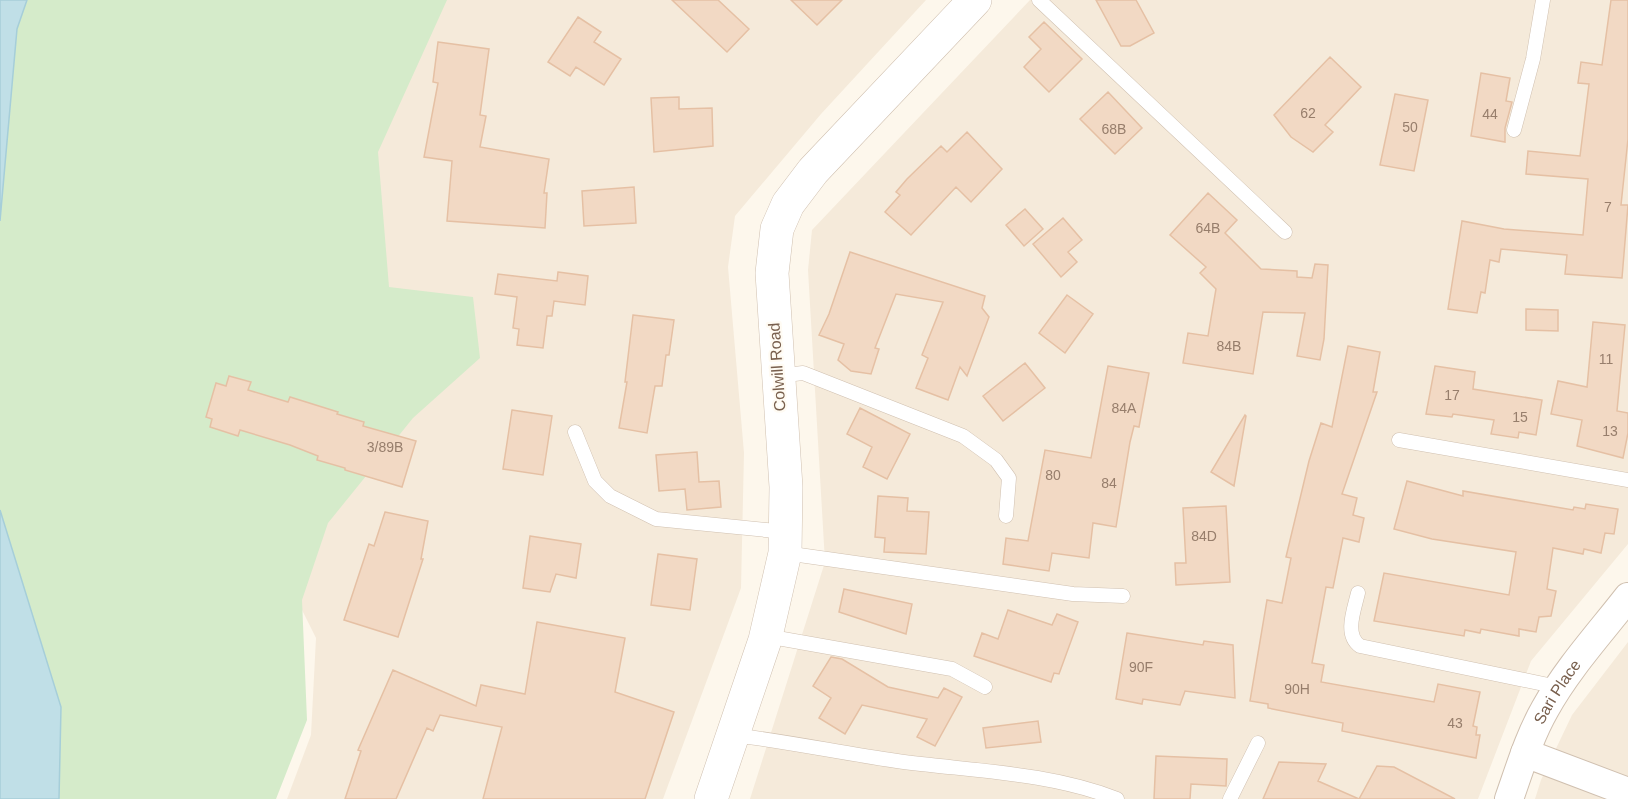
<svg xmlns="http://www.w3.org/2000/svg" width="1628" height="799" font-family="Helvetica,sans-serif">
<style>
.residential{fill:#f5eada}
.green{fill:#d5ebca}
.water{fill:#c0dfe7;stroke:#a6ced9;stroke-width:1.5}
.building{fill:#f2d9c4;stroke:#e5c0a4;stroke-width:1.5}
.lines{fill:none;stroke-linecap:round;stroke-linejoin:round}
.service-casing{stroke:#d0c0b0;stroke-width:15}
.minor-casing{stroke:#d0c0b0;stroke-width:30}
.tertiary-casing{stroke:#d0c0b0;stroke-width:34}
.service{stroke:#fff;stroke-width:14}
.minor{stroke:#fff;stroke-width:28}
.tertiary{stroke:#fff;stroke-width:33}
.labels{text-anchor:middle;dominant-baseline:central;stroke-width:4.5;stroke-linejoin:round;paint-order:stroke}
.number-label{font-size:14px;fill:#977e6c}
.street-label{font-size:16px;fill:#79604e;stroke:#fffbf3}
</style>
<rect width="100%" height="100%" fill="#fdf7ec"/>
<!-- residential -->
<path class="residential" d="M414,0H926L821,114L735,216L728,267L744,453L741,588L663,799H287L311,735L316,638L291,588L373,104Z
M1030,0H1628V544L1531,661L1478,799H750L825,562L808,270L812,230Z
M1628,642V799H1535L1541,780L1572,715Z"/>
<!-- green -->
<path class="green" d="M0,0H447L378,152L389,287L473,297L480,358L413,418L328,523L302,600L307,720L276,799H0Z"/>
<!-- water -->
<path class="water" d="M0,0H27L17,29L0,221Z
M0,510L61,707L59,799H0Z"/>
<!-- building -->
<path class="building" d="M672,0H718L749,29L727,52Z
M791,0H842L817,25Z
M1096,0H1136L1154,33L1130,46H1121Z
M1611,0H1628V139L1621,205H1628L1622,278L1565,274L1567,255L1501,249L1499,262L1490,260L1485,293L1481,292L1477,313L1448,309L1462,221L1504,229L1583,235L1588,179L1526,174L1528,151L1580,156L1589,84L1578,83L1581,62L1602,65Z
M578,17L601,32L594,42L621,59L604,85L576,67L570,76L548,62Z
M1044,22L1082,59L1049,92L1024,67L1041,49L1029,37Z
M438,42L489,49L480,115L486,116L480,147L549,159L544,193H547L545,228L447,221L452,161L424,157L438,83L433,82Z
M1330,57L1361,87L1325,125L1333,132L1313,152L1291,137L1274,115Z
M1481,73L1510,78L1506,101L1512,102L1505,128V142L1471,136Z
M1108,92L1142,128L1115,154L1080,119Z
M1395,94L1428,100L1414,171L1380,165Z
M679,97V109L712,108L713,146L654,152L651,98Z
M967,132L1002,169L971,202L956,187L911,235L885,212L900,195L896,192L907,179L941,146L947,152Z
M634,187L636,223L584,226L582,191Z
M1208,193L1237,220L1225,233L1261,269L1297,271V277L1312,278L1315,264L1328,265L1324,339L1320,360L1297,356L1305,313L1263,312L1253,374L1183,363L1188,333L1208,336L1216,289L1200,273L1206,267L1170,235Z
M1025,209L1043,229L1024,246L1006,225Z
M1063,218L1082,240L1068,252L1077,262L1061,277L1033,244Z
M850,252L985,296L982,308L989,317L967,376L960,367L948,400L916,388L928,358L922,355L943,302L896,294L875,348L879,349L871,374L851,371L838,360L844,344L819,335L829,314Z
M558,272L588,276L585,305L554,301L552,316H547L543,348L517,345L519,329L513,328L517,297L495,294L498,274L557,281Z
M1067,295L1093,314L1065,353L1039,333Z
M1526,309L1558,310V331L1526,330Z
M633,315L674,320L669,355H666L662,386H655L647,433L619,428L627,382H625Z
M1593,322L1625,325L1617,411L1628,413V433L1623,458L1577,446L1582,420L1551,414L1558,381L1587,387Z
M1348,346L1380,352L1373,392H1377L1342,494L1357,498L1353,515L1364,518L1359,542L1343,538L1333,588L1326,587L1312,663L1324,665L1321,682L1434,702L1438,684L1480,692L1473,726L1477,727L1476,735H1480L1476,758L1342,731L1343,723L1268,708V704L1250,701L1267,600L1282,603L1291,558L1286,557L1309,461L1321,423L1332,427Z
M1025,363L1045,388L1003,421L983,396Z
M1108,366L1149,373L1139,427L1134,426L1130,442L1116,527L1093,523L1089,558L1052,553L1049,571L1003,564L1006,538L1028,541L1045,450L1091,458Z
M1435,366L1475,372L1473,389L1542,400L1536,435L1519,432L1518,438L1491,434L1494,420L1453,414L1452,417L1426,414Z
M229,376L251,382L248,390L288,402L290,397L338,412L337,414L364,422L363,426L416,441L402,487L345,470V468L317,460L318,456L290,445L240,430L238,436L210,427L212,419L206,417L216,383L226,386Z
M860,408L910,434L887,479L863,467L872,447L847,434Z
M512,410L552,416L543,475L503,469Z
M1245,415L1246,416L1234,486L1211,472Z
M697,452L699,482L719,481L721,507L687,510L685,489L659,491L656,455Z
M1407,481L1463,496V491L1573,510L1574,507L1585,509L1586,504L1618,509L1614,534L1605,533L1601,553L1584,549L1583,554L1553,548L1547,589L1556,591L1551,616L1539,617L1536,632L1519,629V636L1481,629L1480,633L1465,630L1464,636L1374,621L1384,573L1509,595L1516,552L1432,539L1394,529Z
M878,496L908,498L907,511L929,512L926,554L884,552L885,538L875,537Z
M1226,506L1230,582L1176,585L1175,563H1186L1183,508Z
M385,512L428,521L421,559H423L398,637L344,620L369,544L374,546Z
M530,536L581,544L576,578L556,574L550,592L523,588Z
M658,554L697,559L690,610L651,605Z
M844,589L912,604L906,634L839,612Z
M1008,610L1052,625L1057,614L1078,622L1059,674L1054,673L1051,682L974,656L982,633L998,639Z
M537,622L625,638L615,692L674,712L645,799H483L502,727L440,715L433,731L427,728L396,799H345L361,751L358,750L393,670L476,706L481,685L525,694Z
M1127,633L1203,645L1204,641L1233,645L1235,698L1185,691L1180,705L1143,699L1142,704L1116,699Z
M831,657L842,659L888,687L938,698L944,688L962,697L935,746L917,737L927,719L862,705L845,734L819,718L831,698L813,686Z
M1038,721L1041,742L986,748L983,728Z
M1156,756L1227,759L1226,786L1191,784L1190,799H1154Z
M1279,762L1326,764L1318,781L1359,799L1377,766L1394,767L1455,799H1263Z"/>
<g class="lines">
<!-- service casing -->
<g class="service-casing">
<path id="service" d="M1039,0L1285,232
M1514,130L1533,59L1543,0
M777,376L803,373L963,436L996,460L1009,478L1006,516
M575,432L595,481L610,496L656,519L786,532
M1399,440L1628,480
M785,553L1073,594L1123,596
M1358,593C1354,610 1344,635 1360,646L1558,687
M766,636L952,669L985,687
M734,735C789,742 842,753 897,761C970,771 1048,772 1117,799
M1230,799L1258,743"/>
</g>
<!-- minor casing -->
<g class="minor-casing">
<g id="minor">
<path d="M1525,753L1628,792"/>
<path id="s1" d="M1509,799C1520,768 1529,737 1545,709C1567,669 1600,633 1628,597"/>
</g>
</g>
<!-- tertiary casing -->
<g class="tertiary-casing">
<path id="tertiary" d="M711,799L765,640L785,553L786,487L772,273L777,229L788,204L813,171L975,0"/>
</g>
<!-- service -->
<use href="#service" class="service"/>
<!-- minor -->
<use href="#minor" class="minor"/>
<!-- tertiary -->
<use href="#tertiary" class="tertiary"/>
</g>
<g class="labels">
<!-- number labels -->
<g class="number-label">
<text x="1308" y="113">62</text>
<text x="1490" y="114">44</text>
<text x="1410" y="127">50</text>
<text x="1114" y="129">68B</text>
<text x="1608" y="207">7</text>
<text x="1208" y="228">64B</text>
<text x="1229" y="346">84B</text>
<text x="1606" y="359">11</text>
<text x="1452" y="395">17</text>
<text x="1124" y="408">84A</text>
<text x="1520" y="417">15</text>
<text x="1610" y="431">13</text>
<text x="385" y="447">3/89B</text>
<text x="1053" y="475">80</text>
<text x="1109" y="483">84</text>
<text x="1204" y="536">84D</text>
<text x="1141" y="667">90F</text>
<text x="1297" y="689">90H</text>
<text x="1455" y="723">43</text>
</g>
<!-- street labels -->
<g class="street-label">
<text transform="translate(777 367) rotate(-94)">Colwill Road</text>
<text stroke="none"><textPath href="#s1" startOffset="118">Sari Place</textPath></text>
</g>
</g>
</svg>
